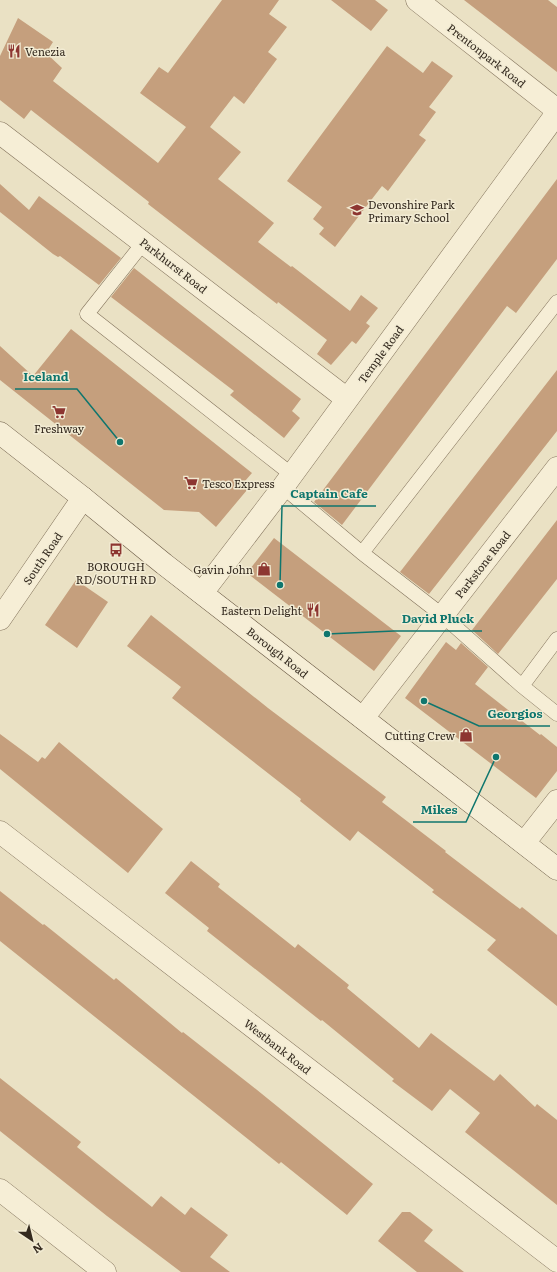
<svg xmlns="http://www.w3.org/2000/svg" width="557" height="1272" font-family="Literata,serif">
<style>
.building{fill:#c59f7d}
.lines{fill:none;stroke-linecap:round;stroke-linejoin:round}
.lane-casing{stroke:#83735c;stroke-width:15}
.street-casing{stroke:#83735c;stroke-width:23}
.secondary-casing{stroke:#65543f;stroke-width:23}
.lane{stroke:#f6eed6;stroke-width:14}
.street{stroke:#f6eed6;stroke-width:22}
.secondary{stroke:#f6eed6;stroke-width:22}
.labels{text-anchor:middle;dominant-baseline:central;stroke-width:3;stroke-linejoin:round;paint-order:stroke}
.poi-label{font-size:11px;fill:#342a1f;stroke:#f2ebd3;text-anchor:start}
.street-label{font-size:11px;fill:#342a1f;stroke:#f2ebd3}
.leader{fill:none;stroke:#0f766e;stroke-width:1.5}
.callout-dot{fill:#0f766e;stroke:#f2ebd3;stroke-width:1.5}
.callout-label{font-size:12px;text-anchor:middle;font-weight:bold;fill:#0f766e;stroke:#f2ebd3;stroke-width:3;stroke-linejoin:round;paint-order:stroke}
</style>
<rect width="100%" height="100%" fill="#eae1c4"/>
<!-- building -->
<path class="building" d="M222,0H279L269,14L287,27L268,52L277,59L244,104L234,96L210,127L241,152L218,179L274,223L258,242L291,267L292,266L350,311L361,295L378,308L366,323L370,326L356,344L352,341L331,365L317,354L327,340L278,302L277,304L148,204L149,202L31,110L24,119L0,100V56L18,18L53,42L46,53L62,68L53,81L158,163L186,127L140,93L159,67L168,73Z
M331,0H375L388,10L371,31Z
M464,0H548L557,7V72Z
M387,46L423,73L432,61L453,76L429,107L436,112L419,135L426,140L388,191L382,186L335,247L319,234L324,228L313,219L322,207L287,181Z
M557,179V259L516,313L507,306L342,525L314,502Z
M0,184L29,210L39,196L121,258L99,285L60,256L58,257L53,254L0,212Z
M134,268L301,399L292,411L300,418L284,438L230,395L234,391L111,297Z
M71,329L252,473L245,481L247,490L216,527L199,512L164,510L0,380V346L33,376Z
M557,370V431L429,594L400,572Z
M557,520V579L498,654L472,630Z
M274,538L401,636L374,671L247,573Z
M76,580L108,602L77,648L45,625Z
M151,615L268,708L386,797L382,802L446,851L445,852L520,909L522,907L557,935V1006L487,950L496,940L432,892L434,890L358,831L350,841L300,801L301,799L172,698L181,687L127,646Z
M446,642L456,650L461,643L488,667L475,684L540,735L541,734L557,747V771L536,798L405,698Z
M0,734L38,762L42,757L45,759L59,742L163,829L128,873L0,769Z
M191,861L220,884L218,887L295,948L298,944L349,985L347,988L419,1048L431,1033L494,1081L500,1074L535,1107L537,1104L557,1120V1205L465,1132L480,1113L450,1089L432,1111L392,1081L394,1079L322,1020L321,1021L207,931L209,928L165,893Z
M0,891L43,925L44,924L114,980L116,978L182,1033L183,1032L252,1086L373,1184L347,1215L281,1162L279,1164L0,941Z
M0,1078L81,1142L77,1147L152,1207L161,1196L185,1215L191,1207L228,1235L210,1257L230,1272H181L107,1216L0,1131Z
M402,1212H410L433,1230L424,1241L464,1272H417L378,1241Z"/>
<g class="lines">
<!-- lane casing -->
<g class="lane-casing">
<path id="lane" d="M144,242L87,314L291,474
M283,487L362,553
M557,639L522,686L557,714
M522,686L442,615L362,553L557,302"/>
</g>
<!-- street casing -->
<g class="street-casing">
<path id="street" d="M417,0L557,110
M0,133L347,399
M202,593L283,487L557,113
M0,619L83,498
M363,718L557,468
M0,832L557,1261
M524,843L557,801
M0,1190L105,1272"/>
</g>
<!-- secondary casing -->
<g class="secondary-casing">
<path id="secondary" d="M0,433L83,498L164,564L557,869"/>
</g>
<!-- lane -->
<use href="#lane" class="lane"/>
<!-- street -->
<use href="#street" class="street"/>
<!-- secondary -->
<use href="#secondary" class="secondary"/>
</g>
<!-- icons -->
<defs>
<g id="restaurant-bare" transform="scale(1.08)"><path d="M-5-6h1v4h1v-4h1v4h1v-4h1v5L-1.5 .5V6h-2V.5L-5-1ZM5-6V6H3V1.5H1.5Q1.5-4 5-6Z" fill="#8d3631" stroke="#f2ebd3" stroke-width="2.5" paint-order="stroke"/></g>
<g id="school-bare" transform="scale(1.08)"><path d="M0-5L7-2L0 1L-7-2ZM-4 1L0 2.5L4 1V4Q0 6-4 4Z" fill="#8d3631" stroke="#f2ebd3" stroke-width="2.5" paint-order="stroke"/></g>
<g id="supermarket-bare" transform="scale(1.08)"><path d="M-6-5.5h2.5l.6 2H6L4.5 2H-2.5L-4.4-4H-6ZM-1.5 3.2a1.3 1.3 0 1 0 .1 0ZM3 3.2a1.3 1.3 0 1 0 .1 0Z" fill="#8d3631" stroke="#f2ebd3" stroke-width="2.5" paint-order="stroke"/></g>
<g id="bus-bare" transform="scale(1.08)"><path d="M-5-6H5V4H4V6H2V4H-2V6H-4V4H-5ZM-3.5-4V0h7V-4ZM-3.5 1.2v1.5H-2V1.2ZM2 1.2v1.5H3.5V1.2Z" fill="#8d3631" stroke="#f2ebd3" stroke-width="2.5" paint-order="stroke"/></g>
<g id="shop-bare" transform="scale(1.08)"><path d="M-5-2.5h2.3a2.7 3.5 0 0 1 5.4 0H5L5.5 6h-11ZM-1.5-2.5h3a1.5 2.3 0 0 0-3 0Z" fill="#8d3631" stroke="#f2ebd3" stroke-width="2.5" paint-order="stroke"/></g>
</defs>
<g fill-rule="evenodd">
<use href="#restaurant-bare" x="14" y="51"/>
<use href="#school-bare" x="357" y="210"/>
<use href="#supermarket-bare" x="59" y="412"/>
<use href="#supermarket-bare" x="191" y="483"/>
<use href="#bus-bare" x="116" y="550"/>
<use href="#shop-bare" x="264" y="569"/>
<use href="#restaurant-bare" x="313" y="610"/>
<use href="#shop-bare" x="466" y="735"/>
</g>
<g class="labels">
<!-- poi labels -->
<g class="poi-label">
<text x="25" y="51">Venezia</text>
<text x="368" y="204">Devonshire Park<tspan x="368" dy="13">Primary School</tspan></text>
<text x="59" y="428" text-anchor="middle">Freshway</text>
<text x="202" y="483">Tesco Express</text>
<text x="116" y="566" text-anchor="middle">BOROUGH<tspan x="116" dy="13">RD/SOUTH RD</tspan></text>
<text x="253" y="569" text-anchor="end">Gavin John</text>
<text x="302" y="610" text-anchor="end">Eastern Delight</text>
<text x="455" y="735" text-anchor="end">Cutting Crew</text>
</g>
<!-- street labels -->
<g class="street-label">
<text transform="translate(487 55) rotate(38)">Prentonpark Road</text>
<text transform="translate(174 265) rotate(38)">Parkhurst Road</text>
<text transform="translate(380 354) rotate(-54)">Temple Road</text>
<text transform="translate(42 558) rotate(-56)">South Road</text>
<text transform="translate(482 564) rotate(-52)">Parkstone Road</text>
<text transform="translate(278 652) rotate(38)">Borough Road</text>
<text transform="translate(278 1046) rotate(38)">Westbank Road</text>
</g>
</g>
<!-- callouts -->
<path class="leader" d="M120 442L77 389H15M280 585L282 506H376M327 634L394 631H482M424 701L479 726H550M496 757L466 822H413"/>
<g class="callout-dot">
<circle cx="120" cy="442" r="4"/>
<circle cx="280" cy="585" r="4"/>
<circle cx="327" cy="634" r="4"/>
<circle cx="424" cy="701" r="4"/>
<circle cx="496" cy="757" r="4"/>
</g>
<g class="callout-label">
<text x="46" y="381">Iceland</text>
<text x="329" y="498">Captain Cafe</text>
<text x="438" y="623">David Pluck</text>
<text x="515" y="718">Georgios</text>
<text x="439" y="814">Mikes</text>
</g>
<!-- north arrow -->
<g transform="translate(32 1240) rotate(145)" stroke="#f2ebd3" stroke-width="3" paint-order="stroke">
<path d="M0-3L7 15L0 10L-7 15Z" fill="#342a1f"/>
<text y="-6" font-size="11" font-weight="bold" text-anchor="middle" fill="#342a1f">N</text>
</g>
</svg>
